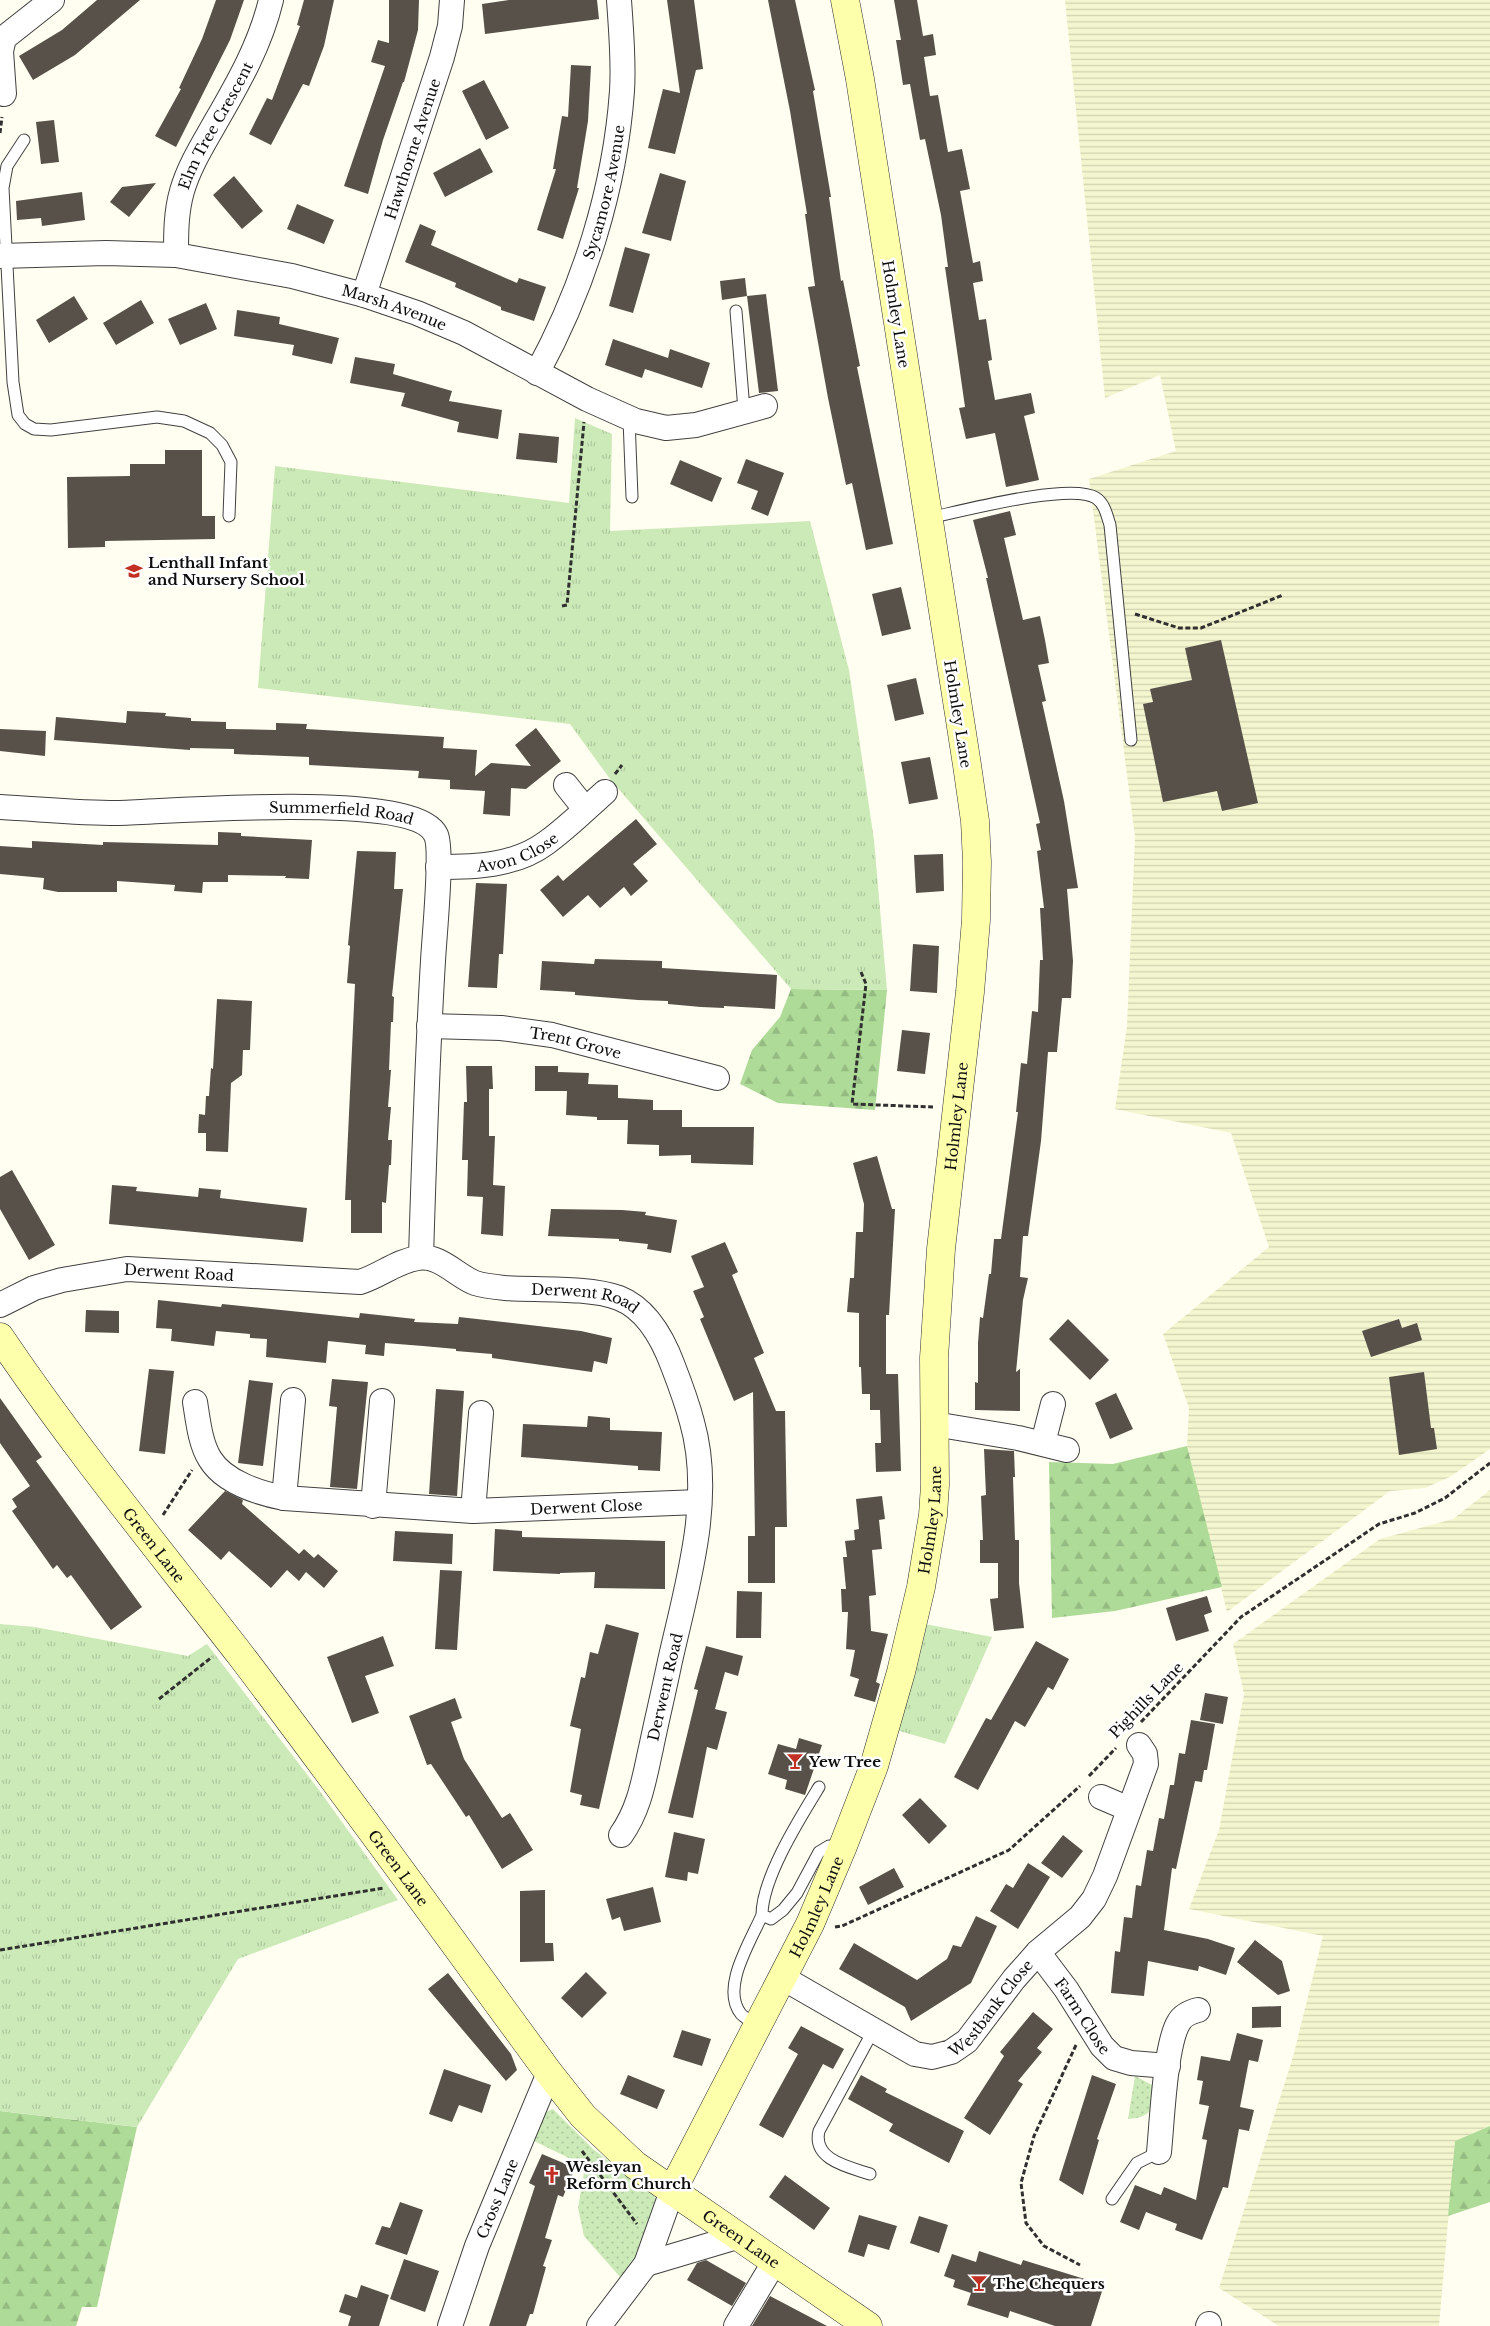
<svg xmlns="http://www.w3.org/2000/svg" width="1490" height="2326" font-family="'Libre Baskerville',serif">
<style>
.farmland{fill:url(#farmland-rules)}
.grass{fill:url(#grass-dots)}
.forest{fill:url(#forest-firs)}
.park{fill:url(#park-tufts)}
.building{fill:#57514a}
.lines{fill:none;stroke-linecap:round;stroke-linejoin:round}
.service-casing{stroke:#414141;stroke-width:13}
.minor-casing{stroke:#414141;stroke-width:26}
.secondary-casing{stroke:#303030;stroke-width:29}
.path{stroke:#303030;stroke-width:3;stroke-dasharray:5 2.5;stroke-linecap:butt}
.service{stroke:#fff;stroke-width:11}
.minor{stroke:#fff;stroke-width:24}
.secondary{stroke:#feffab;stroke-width:28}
.labels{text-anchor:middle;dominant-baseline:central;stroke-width:5;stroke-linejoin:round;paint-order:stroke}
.street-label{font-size:15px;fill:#0e0e0e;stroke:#fff}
.poi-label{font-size:15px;font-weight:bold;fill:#0e0e0e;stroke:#fff;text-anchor:start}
</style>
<defs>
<pattern id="farmland-rules" width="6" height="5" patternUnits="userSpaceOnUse" patternTransform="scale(1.25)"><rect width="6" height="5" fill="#f4f6cf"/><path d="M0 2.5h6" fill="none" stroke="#d0d2b1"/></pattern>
<pattern id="grass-dots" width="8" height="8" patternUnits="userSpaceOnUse" patternTransform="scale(1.25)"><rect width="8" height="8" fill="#cceab8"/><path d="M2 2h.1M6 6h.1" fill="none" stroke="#aec89d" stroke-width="1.8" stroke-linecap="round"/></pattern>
<pattern id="forest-firs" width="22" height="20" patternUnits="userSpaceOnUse" patternTransform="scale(1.25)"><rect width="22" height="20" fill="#aedb97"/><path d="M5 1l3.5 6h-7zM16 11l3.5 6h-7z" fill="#94bb81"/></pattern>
<pattern id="park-tufts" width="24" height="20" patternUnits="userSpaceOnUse" patternTransform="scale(1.25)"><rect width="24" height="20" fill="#cceab8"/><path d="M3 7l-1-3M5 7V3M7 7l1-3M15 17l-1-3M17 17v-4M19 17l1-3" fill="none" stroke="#aec89d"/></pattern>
</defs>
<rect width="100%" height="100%" fill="#fffef0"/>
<!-- farmland -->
<path class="farmland" d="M1065,0H1490V1449L1450,1477L1425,1488L1390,1491L1227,1612L1187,1446L1189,1408L1163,1334L1269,1247L1231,1133L1115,1109L1127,1026L1135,837L1089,479L1176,451L1160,375L1105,398Z
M1490,1490V2126L1455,2141L1439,2326H1279L1219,2288L1293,2057L1323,1936L1189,1909L1219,1830L1244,1694L1233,1644L1380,1539L1453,1519Z"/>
<!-- grass -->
<path class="grass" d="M1135,2076L1154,2086C1153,2109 1153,2117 1128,2119Z
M553,2109L593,2149L649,2191L658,2200L642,2253L620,2277L584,2236L578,2208L585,2166L532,2140C537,2129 540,2112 553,2109Z"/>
<!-- forest -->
<path class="forest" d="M791,989L887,990L875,1110L778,1103L740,1084L752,1050L780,1017Z
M1187,1446L1222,1587L1115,1611L1052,1618L1049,1462L1113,1464Z
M0,2111L137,2127L97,2307H82L76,2326H0Z
M1490,2126V2202L1448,2216L1455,2141Z"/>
<!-- park -->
<path class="park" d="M575,418L612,434L610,531L810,521L849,670L874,840L887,990L791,989L610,779L570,724L258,688L275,466L569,503Z
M0,1624L35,1627L188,1656L207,1644L319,1790L398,1900L238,1959L137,2127L0,2111Z
M925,1624L992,1637L945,1744L896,1730Z"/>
<!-- building -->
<path class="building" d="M97,0H140L75,55L33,80L19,56L62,30Z
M216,0H244L230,40L176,147L155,136L181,89L179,88L202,39Z
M304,0H334L324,46L309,86L303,84L271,145L249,134L267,98L272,100L300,26L297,25Z
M389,0H419L418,30L404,82H403L383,140L368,194L344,186L385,66L371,62L378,40L389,43Z
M509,0H597L599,19L485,34L482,4Z
M667,0H694L703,69L696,70L675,154L648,148L663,89L680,93Z
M768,0H795L815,90L813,91L831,197H829L841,281L843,280L860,366L857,367L893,544L866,550L852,483L846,485L828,398L808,287L815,286L805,214H807L790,111Z
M894,0H917L923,36L933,34L936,55L924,57L930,96L938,95L948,152L962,149L970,189L960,191L973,263L980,261L983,281L973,283L979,320L986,319L992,360L988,361L995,400L1031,393L1035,413L1024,416L1039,480L1006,487L995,433L966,439L959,408L965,407L945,267H948L941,215L925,139L920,140L910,84L903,85L896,40H901Z
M571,65L591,66L588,121L577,188H579L563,239L537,230L556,169H553L562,116L568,117Z
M484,80L509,128L486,140L462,91Z
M54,120L59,162L41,164L36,122Z
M480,148L493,172L445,197L433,173Z
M660,173L686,181L671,241L642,233Z
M234,176L263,211L242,229L213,195Z
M156,183L129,217L110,202L122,187Z
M82,192L85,220L42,226L41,218L17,220L16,201Z
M297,204L334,220L324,244L287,229Z
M420,224L436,231L431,245L517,283L519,278L546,287L534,321L501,310V307L455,287L456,283L405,262Z
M625,247L650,254L633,313L609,306Z
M745,278L747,296L722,300L720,281Z
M766,294L778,391L759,393L747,296Z
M74,296L88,319L49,343L36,320Z
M141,300L154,323L116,345L103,323Z
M206,303L217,329L180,345L168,319Z
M237,310L280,317L279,324L339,338L332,364L292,355L294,345L234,336Z
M613,339L668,358L670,349L710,363L702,388L645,369L642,378L605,365Z
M355,357L395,364L393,374L452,391L449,401L502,410L498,439L457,432L459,422L401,406L405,393L350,383Z
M519,433L559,437L557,463L516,459Z
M165,450H202V516H215V539L105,541V547L68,548L67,477L130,476V464H165Z
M746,459L784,473L768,516L751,509L758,491L737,483Z
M680,460L722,478L712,502L670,484Z
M1010,511L1016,535L1004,538L1023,620L1040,616L1045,640L1049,663L1038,665L1046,701L1042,702L1064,801L1078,888L1067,889L1073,961L1071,998H1062L1057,1052H1048L1041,1141L1028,1236H1023L1020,1277L1028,1278L1023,1300L1016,1372L1020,1369V1411L975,1410V1382L978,1383V1343L980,1317L983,1318L989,1274H991L994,1239H1001L1018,1112H1016L1021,1063L1027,1064L1032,1011L1038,1012L1040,960H1043L1040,908H1044L1037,851L1041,850L1036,824L1040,823L986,578H988L973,520Z
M901,587L911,629L882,636L872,594Z
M1221,640L1258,803L1222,811L1217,791L1163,802L1143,704L1153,702L1150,689L1192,680L1185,648Z
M916,678L924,714L895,721L887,685Z
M127,711L166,713L165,716L191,718V721L226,722V729L276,730V723L307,724L306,729L444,737L443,748L477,750L475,776L491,763L531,766L515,745L536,728L561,761L526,789L511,788L510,816L483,814L485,791L450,789V780L418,778L419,771L309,765V757L234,754V749L190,748V750L54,740L56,717L126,723Z
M0,729L46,731L45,756L0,751Z
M930,757L938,799L909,804L901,762Z
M636,819L657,844L633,864L648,881L631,896L624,887L600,908L588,895L563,917L540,890L558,875L563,881Z
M218,832L241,833V836L312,840L309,879L285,878L286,876L228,875V882H203L202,893L174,891L175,885L117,881V892H58L43,889L44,878L0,874V846L32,848V841L103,845V842L218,845Z
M357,851L396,852L394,889H403L392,996L394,997L393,1022H391L389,1070H391L388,1107H391L388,1140H392L391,1165H389L386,1203L382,1202V1233H351V1200H345L355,984L347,983L350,946L348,945Z
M943,854L944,891L916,893L914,855Z
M476,883L507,884L503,954H499L497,988L468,987Z
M913,944L939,946L937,993L910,991Z
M595,959L662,961V968L777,975L775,1009L724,1006V1008L701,1007L668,1004V1001L638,1000L575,995V992L540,990L542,961L594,964Z
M217,999L252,1001L250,1050H243L242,1075L231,1083L228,1152L206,1151V1133H198L199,1114L205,1115L206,1096H209L211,1068L213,1069Z
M902,1030L930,1033L925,1074L897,1071Z
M466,1066H492L493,1089H489V1136H495L493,1185L505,1186L503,1236L481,1234L483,1197L467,1196L468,1160H462L464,1102H467Z
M535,1066H558V1072L589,1073L588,1084L618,1085V1098L653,1100V1110H682V1127H754L753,1165L691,1163V1155L659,1156V1145L627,1144L628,1120H597V1117L566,1115L567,1091H535Z
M877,1156L892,1209H895L889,1315H886V1374H898L901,1471L876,1472L875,1443H881L880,1410H870V1394H862L861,1367H859V1313L847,1312L850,1278H854L856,1232H863L864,1204L853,1163Z
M12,1170L55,1245L29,1260L0,1209V1177Z
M112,1185L137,1187L136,1191L198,1197L199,1188L221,1190L220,1198L307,1208L303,1242L109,1224Z
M551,1209L622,1210L646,1212L645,1215L677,1220L671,1253L647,1249L648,1244L619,1241V1239L548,1236Z
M725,1242L738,1272L732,1275L764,1353L754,1358L776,1411H785L787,1527H775V1583H748V1536H755L753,1392L734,1401L700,1319L704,1317L693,1291L704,1287L691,1256Z
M158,1300L221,1307L222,1304L359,1318L360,1313L415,1319L414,1322L458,1324L459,1317L581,1331L612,1338L607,1364L594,1361L592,1372L492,1358V1354L456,1351V1349L423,1346L385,1343L384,1356L365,1354L366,1345L328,1341L326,1363L266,1357L267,1339L250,1338V1334L216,1331L214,1346L171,1341L172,1329L156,1328Z
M86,1310L119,1311V1333L85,1332Z
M1068,1319L1109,1360L1090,1380L1049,1339Z
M1399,1319L1402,1328L1417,1323L1422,1340L1371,1357L1362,1331Z
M149,1369L174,1371L165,1454L139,1451Z
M1424,1372L1431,1428H1434L1437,1449L1399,1455L1389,1377Z
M332,1379L368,1382L357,1489L330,1487L337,1407L329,1406Z
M249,1380L273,1383L263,1466L238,1463Z
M436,1389L464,1391L457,1496L429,1494Z
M1116,1393L1133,1429L1110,1439L1095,1403Z
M0,1398L42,1457L36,1461L142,1607L111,1630L71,1575L67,1578L57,1565L53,1569L12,1511L17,1507L12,1499L30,1486L0,1443Z
M588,1416L610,1418V1430L662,1432L660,1471L638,1470V1466L521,1457L523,1424L587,1427Z
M984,1449L1014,1451L1015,1477H1013L1015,1540H1019V1583L1024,1628L994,1631L990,1599L998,1598V1563H980V1540H983L981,1496L986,1495Z
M225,1491L243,1500L242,1504L299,1554L304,1549L314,1558L318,1554L338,1571L324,1588L306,1572L299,1581L287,1570L271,1588L229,1551L221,1560L188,1530Z
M882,1496L885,1519L879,1520L882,1549L872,1550L876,1595L869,1596L871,1631L888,1634L876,1682L880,1684L875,1702L854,1696L859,1679L850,1676L855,1650L846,1649L848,1612H842L841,1589H846L843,1557H847L845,1541L855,1540L854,1530L859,1529L856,1499Z
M495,1529L522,1531V1537L665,1541V1589L594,1588L595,1572L560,1573V1574L493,1571Z
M395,1531L453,1534L452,1564L393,1561Z
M440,1570L462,1571L457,1650L435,1649Z
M737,1591L762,1592L761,1638H736Z
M1207,1596L1212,1612L1204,1615L1209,1631L1176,1641L1166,1608Z
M606,1624L639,1633L599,1809L580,1805L582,1795L570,1792L581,1729L570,1726L581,1677L585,1678L590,1652L598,1654Z
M383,1636L394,1666L365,1676L379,1713L352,1723L327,1657Z
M1036,1641L1069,1659L1053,1690L1048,1687L1025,1727L1015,1721L978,1790L954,1777L986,1718L991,1720Z
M706,1646L743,1656L738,1676L725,1672L715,1709L727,1712L717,1750L707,1747L693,1818L668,1813L698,1690L694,1689Z
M1205,1693L1228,1697L1223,1724L1200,1720Z
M455,1698L462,1718L451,1722L464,1759L502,1818L510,1813L533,1850L502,1869L469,1815L466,1817L431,1764L427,1765L409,1716Z
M1191,1720L1215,1724L1207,1770H1204L1202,1782L1195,1781L1176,1869L1172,1868L1164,1930L1208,1939L1235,1948L1226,1975L1199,1966L1198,1971L1148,1961L1144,1996L1111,1993L1115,1951L1120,1952L1124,1917L1132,1918L1136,1885L1141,1886L1147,1850L1153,1851L1159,1818L1164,1819L1170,1785H1174L1179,1753L1185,1754Z
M799,1738L822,1745L805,1795L785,1789L787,1780L768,1774L778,1744L796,1749Z
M920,1798L947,1826L929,1844L902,1815Z
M674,1832L705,1839L698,1874L688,1872L687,1881L665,1877Z
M1063,1835L1083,1851L1062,1878L1041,1863Z
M1028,1863L1050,1877L1018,1929L990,1911L1006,1884L1013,1888Z
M894,1868L904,1887L868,1905L859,1887Z
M653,1887L661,1922L624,1931L620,1917L612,1920L606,1899Z
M545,1890V1943H553L554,1961L520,1962V1891Z
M976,1916L997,1926L971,1983L911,2021L905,2007L839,1969L854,1943L917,1980L947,1959L953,1945L961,1947Z
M1255,1940L1282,1961L1290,1991L1278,1995L1237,1962Z
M586,1972L607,1993L582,2018L561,1998Z
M448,1973L511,2054L517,2070L506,2081L428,1989Z
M1281,2006V2027L1252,2028V2007Z
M1033,2012L1053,2029L1037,2048L1042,2052L1018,2081L1023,2084L990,2135L964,2118L1004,2056L1000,2052Z
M801,2026L844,2049L833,2069L823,2064L783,2138L759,2125L798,2054L788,2048Z
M682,2030L711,2039L702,2066L673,2057Z
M1237,2033L1263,2040L1258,2062L1249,2060L1240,2107L1254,2110L1249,2131L1239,2129L1228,2188L1223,2187L1202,2240L1175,2230L1177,2224L1146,2212L1139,2230L1120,2222L1135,2185L1161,2195L1164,2187L1196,2200L1207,2140L1202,2139L1209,2106L1199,2104L1203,2081L1197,2080L1201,2056L1230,2061Z
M444,2069L491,2085L482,2113L459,2105L452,2122L429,2114Z
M628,2075L665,2090L657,2109L620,2094Z
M861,2075L887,2089L885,2092L964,2131L949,2163L889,2131L893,2124L848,2099Z
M1092,2075L1116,2084L1097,2139L1099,2140L1083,2195L1059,2180Z
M542,2154L575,2168L563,2197L558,2195L545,2238L552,2240L543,2266L546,2267L533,2314H530L526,2326H489L535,2186L529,2183Z
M785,2175L830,2208L814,2230L769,2197Z
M400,2202L423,2210L407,2255L375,2244L382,2226L390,2228Z
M859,2215L897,2226L889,2250L868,2244L864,2257L848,2252Z
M919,2216L948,2225L939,2253L910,2243Z
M979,2251L1021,2265L1023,2260L1104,2285L1091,2326H1055L1010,2311L1008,2318L967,2305L971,2293L953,2287L955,2280L944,2276L952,2254L976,2262Z
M404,2259L439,2271L425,2312L390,2299Z
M706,2260L746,2283L732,2306L687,2280L697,2263Z
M361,2285L389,2295L379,2326H348L351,2316L339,2312L345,2294L357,2298Z
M770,2296L827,2326H752Z"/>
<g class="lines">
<!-- service casing -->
<g class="service-casing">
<path id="service" d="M24,140L7,166L3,188L13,382L18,415L25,424L34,429L51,430L157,417L184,421L210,433L222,445L231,462L229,516
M736,311L744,410
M629,419L632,497
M929,518C962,511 1071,482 1096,498C1105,504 1107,516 1110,525L1131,740
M819,1787C800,1818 762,1878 762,1915L771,1919L783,1910L797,1893L819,1852L829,1846H843
M757,2026C752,2022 745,2018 741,2014C720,1988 751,1941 762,1915
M870,2174C849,2167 812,2160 819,2131L873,2031
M1112,2199L1137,2163L1159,2152"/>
</g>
<!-- minor casing -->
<g class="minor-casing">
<g id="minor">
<path d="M4,94L1,51L4,38L52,0"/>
<path id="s1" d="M176,255C176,233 176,212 182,191C189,167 202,146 214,125C237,85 260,46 271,0"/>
<path id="s2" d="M0,256L106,253L176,255L292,276L364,295L417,313L464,333L587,399L636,421L666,428L696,425L765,406"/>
<path id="s3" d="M364,295L442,57L450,26L452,0"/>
<path id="s4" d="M537,373C584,287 615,189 622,91C624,61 621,30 619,0"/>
<path d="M566,785L585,809"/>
<path id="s5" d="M0,807C39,809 78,813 117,813C168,812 415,790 436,835C443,851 434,939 433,961C427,1060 424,1158 421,1257"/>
<path id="s6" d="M438,867C475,867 515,866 546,843C567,828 586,809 605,792"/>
<path id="s7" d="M429,1026L501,1028L552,1035L717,1078"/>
<path id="s8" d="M0,1305L34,1288L62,1280L127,1269L360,1282C380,1276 397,1261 418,1258C439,1254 457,1276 475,1283C484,1286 495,1287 505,1288C537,1290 590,1287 619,1298C647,1309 663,1339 673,1366C680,1384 687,1403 692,1422C714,1499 687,1585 670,1661C664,1690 657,1719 651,1748C644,1779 640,1808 621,1835"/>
<path id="s9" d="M195,1402C198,1420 200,1443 210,1459C224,1482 259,1493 284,1498L473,1511L699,1502"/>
<path d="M934,1424L1018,1438L1067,1450"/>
<path d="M1043,1443L1053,1404"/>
<path d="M284,1498L293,1400"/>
<path d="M373,1506L382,1401"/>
<path d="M473,1511L481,1413"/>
<path d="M1101,1797L1129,1809"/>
<path id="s10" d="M1038,1952L1066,1989L1102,2046L1114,2058L1131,2063L1168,2066"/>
<path id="s11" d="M783,1978L915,2054L932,2057L951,2052L967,2041L1014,1979L1038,1952L1080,1917L1094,1899L1105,1876L1146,1764L1145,1754L1139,1745"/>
<path d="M1159,2152C1162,2123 1165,2044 1179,2022C1183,2015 1190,2012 1198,2010"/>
<path d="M646,2264L740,2236"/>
<path id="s12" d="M450,2326L477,2246L549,2073"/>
<path d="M599,2326L646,2264L672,2191"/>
<path d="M736,2326L775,2261"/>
<path d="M1208,2326L1209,2324"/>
</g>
</g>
<!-- secondary casing -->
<g class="secondary-casing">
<g id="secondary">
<path id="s13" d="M0,1337C75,1448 160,1551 242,1657C346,1794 447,1934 549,2073L583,2116L635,2165L868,2326"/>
<path id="s14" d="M672,2191L810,1924L843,1846L874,1766L901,1672L921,1587L933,1515L935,1485L934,1358L941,1249L970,992L976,920L977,862L975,821L967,765L860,79L845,0"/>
</g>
</g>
<!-- path -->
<path class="path" d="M0,133L2,117
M562,606L567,605L584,422
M1135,614L1179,628H1201L1283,595
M615,774L622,765
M861,972L866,984L852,1104L933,1107
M163,1515L192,1470
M159,1699L212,1657
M1141,1722L1241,1617L1379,1524L1415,1513L1445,1498L1490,1463
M1089,1776L1116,1748
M835,1927L842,1926L1009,1850L1080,1786
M0,1950L384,1888
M1076,2045L1034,2136L1021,2183L1026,2223L1044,2246L1080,2265
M582,2151L637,2224"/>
<!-- service -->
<use href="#service" class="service"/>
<!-- minor -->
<use href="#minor" class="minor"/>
<!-- secondary -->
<use href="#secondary" class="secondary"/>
</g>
<!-- icons -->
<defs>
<g id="school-bare" transform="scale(1.35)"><path d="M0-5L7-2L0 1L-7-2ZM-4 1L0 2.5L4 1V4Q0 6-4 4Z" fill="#c22f23" stroke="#fff" stroke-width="2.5" paint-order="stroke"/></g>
<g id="bar-bare" transform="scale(1.35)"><path d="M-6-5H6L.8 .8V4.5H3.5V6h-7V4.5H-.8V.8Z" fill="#c22f23" stroke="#fff" stroke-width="2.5" paint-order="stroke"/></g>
<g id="church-bare" transform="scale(1.35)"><path d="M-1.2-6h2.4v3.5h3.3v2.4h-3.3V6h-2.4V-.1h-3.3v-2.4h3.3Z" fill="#c22f23" stroke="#fff" stroke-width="2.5" paint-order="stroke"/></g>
</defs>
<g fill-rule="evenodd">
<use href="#school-bare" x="134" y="571"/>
<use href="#bar-bare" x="795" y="1761"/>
<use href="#church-bare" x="552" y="2175"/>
<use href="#bar-bare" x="979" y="2283"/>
</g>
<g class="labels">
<!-- street labels -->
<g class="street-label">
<text stroke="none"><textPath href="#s1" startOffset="138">Elm Tree Crescent</textPath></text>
<text stroke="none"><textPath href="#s3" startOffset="154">Hawthorne Avenue</textPath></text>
<text stroke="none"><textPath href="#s4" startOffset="194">Sycamore Avenue</textPath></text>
<text stroke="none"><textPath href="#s2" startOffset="401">Marsh Avenue</textPath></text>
<text transform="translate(896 314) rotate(81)">Holmley Lane</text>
<text transform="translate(958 714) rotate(81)">Holmley Lane</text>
<text stroke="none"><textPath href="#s5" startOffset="342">Summerfield Road</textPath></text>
<text stroke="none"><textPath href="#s6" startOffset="82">Avon Close</textPath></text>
<text stroke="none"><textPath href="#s7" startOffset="148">Trent Grove</textPath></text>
<text stroke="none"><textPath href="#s14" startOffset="1129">Holmley Lane</textPath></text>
<text stroke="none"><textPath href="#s8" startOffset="185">Derwent Road</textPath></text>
<text stroke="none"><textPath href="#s8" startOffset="605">Derwent Road</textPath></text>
<text stroke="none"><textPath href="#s9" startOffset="448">Derwent Close</textPath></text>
<text stroke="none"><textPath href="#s14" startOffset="724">Holmley Lane</textPath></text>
<text stroke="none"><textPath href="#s13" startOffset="259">Green Lane</textPath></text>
<text transform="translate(665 1687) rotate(-77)">Derwent Road</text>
<text transform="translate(1146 1700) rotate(-46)">Pighills Lane</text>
<text stroke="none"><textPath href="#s13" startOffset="664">Green Lane</textPath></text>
<text stroke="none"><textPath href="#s14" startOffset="319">Holmley Lane</textPath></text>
<text stroke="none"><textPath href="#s11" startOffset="249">Westbank Close</textPath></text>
<text stroke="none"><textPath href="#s10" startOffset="78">Farm Close</textPath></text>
<text stroke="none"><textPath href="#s12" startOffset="136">Cross Lane</textPath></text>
<text stroke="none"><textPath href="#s13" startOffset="1174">Green Lane</textPath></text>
</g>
<!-- poi labels -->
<g class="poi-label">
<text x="148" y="562">Lenthall Infant<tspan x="148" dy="17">and Nursery School</tspan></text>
<text x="809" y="1761">Yew Tree</text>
<text x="566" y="2166">Wesleyan<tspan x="566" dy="17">Reform Church</tspan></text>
<text x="993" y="2283">The Chequers</text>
</g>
</g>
</svg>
